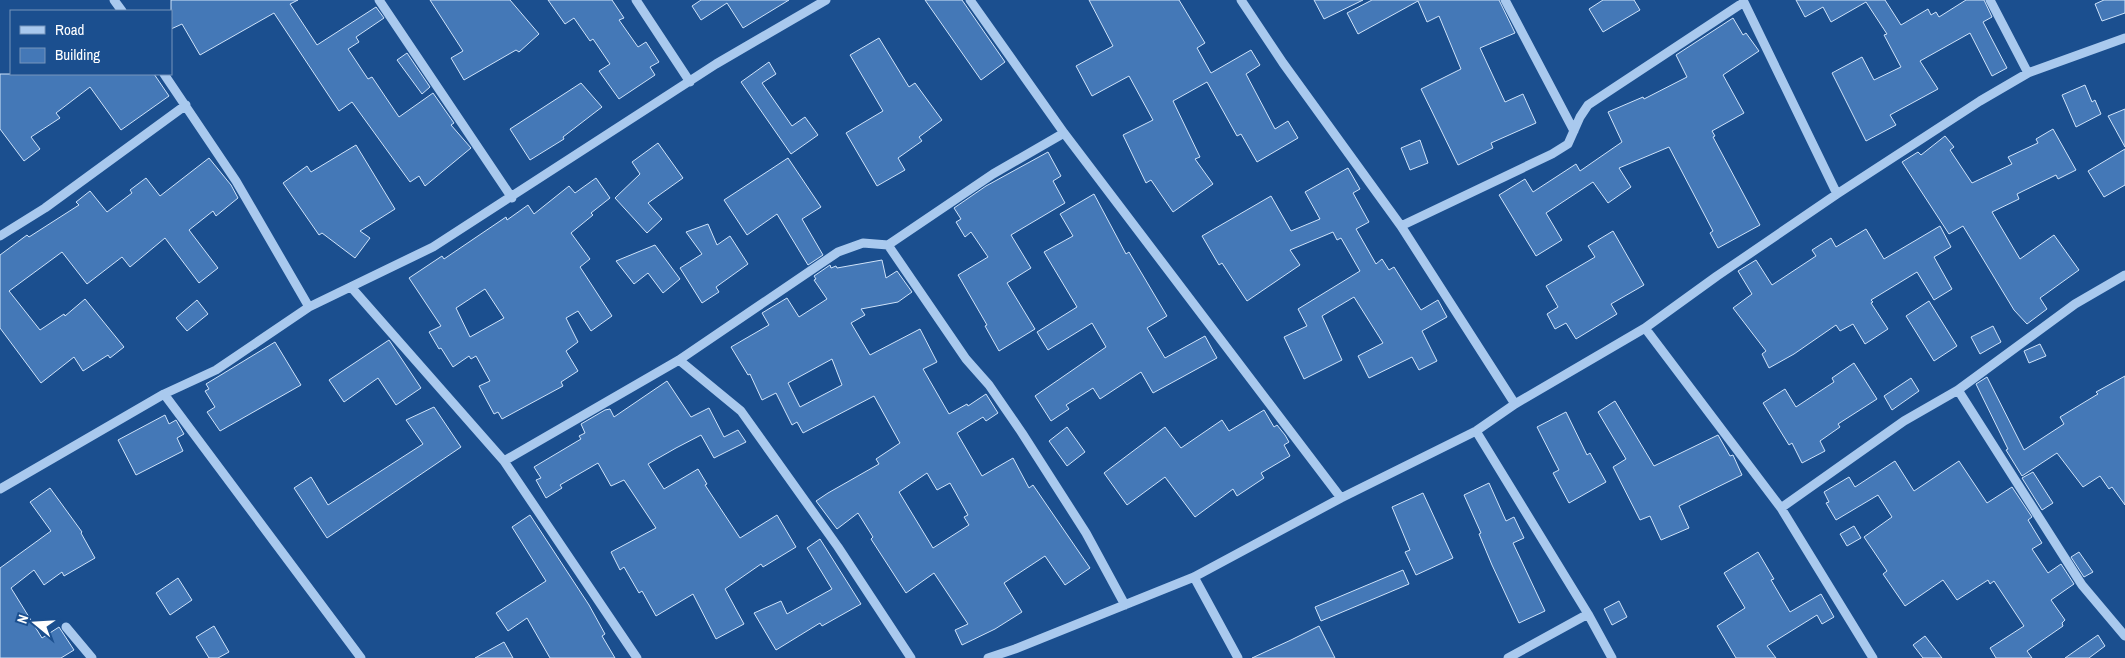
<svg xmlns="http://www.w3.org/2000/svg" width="2125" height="658" font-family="'Archivo Narrow',sans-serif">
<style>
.building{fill:#4478b7;stroke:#cfe3fa;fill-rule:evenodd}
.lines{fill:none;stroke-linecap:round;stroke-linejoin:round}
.minor{stroke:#a9c9ee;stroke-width:9}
</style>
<rect width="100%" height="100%" fill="#1b4f8f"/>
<!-- building -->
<path class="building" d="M171,0H298L290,4L317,45L376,7L384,18L356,37L359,42L348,49L368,79L372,77L399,117L433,93L454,123L451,125L471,148L425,186L419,176L410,182L352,102L339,111L274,13L200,55L182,24L171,29Z
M430,0H510L539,34L519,52L516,50L464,80L451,58L463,51Z
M548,0H612L624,18L619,20L638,47L646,42L659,62L650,67L655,75L619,99L599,71L610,64L593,39L590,41L574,18L565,24Z
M701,0H789L743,28L727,3L701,20L692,6Z
M925,0H962L1005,62L981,80Z
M1089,0H1179L1205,43L1197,48L1211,73L1251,50L1260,65L1246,74L1275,129L1288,121L1298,138L1257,162L1241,134L1237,136L1207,82L1173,101L1200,157L1195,159L1213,184L1173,212L1151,180L1146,183L1123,135L1153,120L1129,76L1092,96L1076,66L1113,46Z
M1314,0H1363L1324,19Z
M1372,0H1499L1515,33L1480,48L1505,102L1523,94L1536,123L1491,143L1493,148L1458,165L1421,89L1461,69L1439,16L1427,22L1418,1L1358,34L1347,13Z
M1603,0H1634L1640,10L1603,32L1589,9Z
M1796,0H1885L1901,25L1928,9L1931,15L1936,12L1939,17L1966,0H1984L1992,17L1983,22L2007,68L1992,76L1970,33L1920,61L1938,89L1890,115L1896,125L1866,141L1832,73L1862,57L1874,80L1901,67L1884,35L1887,34L1866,2L1831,22L1823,7L1805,17Z
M2104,0H2125V13L2102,21L2095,4Z
M1733,18L1743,35L1746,33L1759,51L1723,75L1744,113L1712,131L1715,136L1713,137L1760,225L1718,248L1710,233L1713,231L1669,147L1619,168L1631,187L1608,203L1593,182L1546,213L1562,240L1536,256L1499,195L1525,179L1533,192L1576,164L1580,171L1622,142L1608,112L1643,97L1644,99L1687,77L1676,55Z
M879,38L909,87L915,83L942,120L919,137L922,141L898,158L905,170L877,186L846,133L883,111L850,55Z
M407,53L430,87L422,94L397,60Z
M769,62L776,74L762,83L792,126L805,117L818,135L791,154L741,82Z
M0,74H154L169,96L121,130L90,87L56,113L60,118L31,137L40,149L24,161L0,129Z
M581,83L602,107L563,137L564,139L530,160L510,129Z
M2085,85L2092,102L2095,100L2101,114L2076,127L2062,95Z
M2125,109V147L2108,116Z
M2053,129L2076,170L2058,179L2056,175L2017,194L2019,199L1992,212L2020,259L2054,235L2079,270L2040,298L2047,309L2027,324L2014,310L1963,226L1949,234L1902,162L1918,152L1921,155L1945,136L1954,147L1950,150L1972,183L2012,164L2008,157L2038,143L2036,139Z
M1420,140L1428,163L1410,170L1401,148Z
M658,143L683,178L648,203L662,219L647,233L615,198L640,174L632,162Z
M356,145L395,209L360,231L370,238L355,258L322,233L319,235L283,183L307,166L311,172Z
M2125,149V185L2104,197L2088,171Z
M1048,152L1061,176L1053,181L1065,203L1011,235L1031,268L1007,283L1035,329L999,351L985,326L987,325L958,275L988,257L971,232L965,237L956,222L961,219L954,208L986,186Z
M209,158L231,185L238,198L216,216L213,211L189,230L218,268L199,283L165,238L130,267L122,257L87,284L62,252L9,291L40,330L64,314L65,316L85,299L124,347L110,358L108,355L83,371L74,357L41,383L0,328V255L27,235L29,237L79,205L76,202L90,191L107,212L132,193L130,190L146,178L160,196Z
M788,158L821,207L802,219L823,255L808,265L777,214L747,235L724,200Z
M1348,168L1360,189L1353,193L1369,222L1356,229L1376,264L1382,259L1389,270L1394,267L1421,310L1438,300L1447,317L1422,331L1437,361L1419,370L1412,357L1369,378L1358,356L1383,343L1354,297L1322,316L1342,360L1304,379L1284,337L1307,326L1298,309L1360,271L1341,238L1337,240L1333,232L1290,250L1300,265L1247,301L1222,263L1219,265L1202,236L1271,196L1291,231L1320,219L1305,192Z
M596,178L610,198L591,213L593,215L571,233L590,259L580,267L612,316L591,331L578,311L566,318L578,342L566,351L578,371L561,382L563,386L502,419L498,412L494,414L479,386L490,381L476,356L471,359L469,356L453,367L441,348L439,349L429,332L441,326L409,278L442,256L444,259L506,217L507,220L528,205L534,214L569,186L575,193ZM485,289L504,318L470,337L456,308Z
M1094,194L1126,254L1129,252L1167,316L1147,328L1165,358L1205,336L1217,358L1153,393L1141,372L1100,399L1093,388L1066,405L1069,409L1051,421L1035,396L1106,347L1092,323L1048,350L1037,332L1077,307L1044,252L1073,236L1060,214Z
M708,224L717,245L730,236L748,264L716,287L719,292L702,303L680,268L702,254L686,232Z
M1940,226L1951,247L1934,257L1952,289L1934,300L1917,272L1871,300L1873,302L1871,303L1888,329L1865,344L1853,324L1840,331L1836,325L1794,354L1769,368L1762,354L1766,351L1733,308L1752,294L1738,271L1756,260L1772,285L1816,256L1812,250L1831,238L1836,247L1866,229L1884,259Z
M1613,231L1644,285L1611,304L1617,314L1576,339L1566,323L1555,329L1547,314L1558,307L1546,286L1595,257L1588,246Z
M655,245L680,279L663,293L648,273L634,284L616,261Z
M882,260L886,278L897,271L912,292L898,302L861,309L865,315L851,323L870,355L920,329L937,362L923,369L949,414L967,404L968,406L986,394L998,413L986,421L983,417L957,433L982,476L1013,458L1029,488L1033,485L1090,568L1065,585L1045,556L1004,583L1022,612L995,629L962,645L955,630L968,624L934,573L906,593L871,539L873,537L858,513L837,529L816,501L828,493L879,464L876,459L900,443L874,396L803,433L797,422L792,425L776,393L762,400L750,374L748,375L731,347L769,325L762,313L787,298L799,317L827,299L814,280L816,279L814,276L830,265L831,268L836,266L837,268ZM832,359L842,385L800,407L788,383ZM927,473L937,490L950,483L968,515L964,517L969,525L933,548L899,492Z
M197,300L208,314L187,331L176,318Z
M1929,301L1957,346L1934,361L1906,316Z
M1993,326L2001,342L1980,354L1971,337Z
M389,340L421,388L396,405L378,378L344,402L329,380Z
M275,342L301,385L220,431L207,412L215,407L205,391L209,389L206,384Z
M2040,344L2046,356L2029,363L2024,351Z
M1854,363L1877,399L1838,424L1840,427L1820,441L1825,451L1802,463L1792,443L1789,445L1763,403L1785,389L1796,407L1834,382L1832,378Z
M2125,376V505L2112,487L2109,489L2100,476L2083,487L2057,453L2022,476L2006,450L2008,449L1976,384L1987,377L2024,450L2064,424L2060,417L2098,394L2096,392Z
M1911,378L1919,391L1892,410L1884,396Z
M667,381L691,417L709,408L724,437L738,430L746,442L714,458L701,435L676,448L648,464L664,489L698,469L707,484L705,485L740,538L777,515L796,547L763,567L761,564L725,589L744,624L716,639L693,594L656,616L642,591L639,593L624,567L620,570L611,552L656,528L624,480L611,486L598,463L560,485L562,488L546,498L536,480L541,478L534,467L581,439L579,436L585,433L581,424L605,410L610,409L614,417Z
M1615,401L1654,466L1718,435L1730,456L1733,455L1742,475L1679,506L1689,528L1661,540L1650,516L1640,520L1613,467L1626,459L1598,412Z
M434,407L461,447L327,538L294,488L311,477L328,505L423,444L406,420Z
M1264,410L1274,427L1277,425L1285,435L1289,442L1284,445L1290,456L1261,473L1264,478L1237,496L1233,489L1195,517L1165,477L1127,505L1104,473L1165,427L1181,448L1222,420L1229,431Z
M1566,412L1587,455L1590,453L1606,482L1569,503L1553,473L1559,470L1537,427Z
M165,415L169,424L176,420L184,434L177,438L183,451L136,475L118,440Z
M1067,427L1085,452L1067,466L1049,441Z
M1895,461L1914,491L1959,461L1987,503L2012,487L2032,517L2028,520L2042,543L2032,549L2048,573L2061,564L2074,584L2051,600L2065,620L2062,623L2063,626L2027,651L2032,658H1996L1990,648L2024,626L1994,581L1990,584L1988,580L1957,600L1943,580L1905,606L1883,574L1887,571L1864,537L1892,517L1878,495L1836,520L1826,503L1829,502L1824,492L1849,477L1855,487Z
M2033,472L2053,503L2042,510L2022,478Z
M1489,483L1506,521L1514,517L1524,538L1513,543L1545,611L1519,623L1492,565L1479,534L1481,533L1464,495Z
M50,488L82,532L81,533L95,558L64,576L62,572L44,585L34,570L11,588L42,638L59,627L74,650L61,658H0V568L51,531L30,502Z
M1423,493L1453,558L1416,575L1405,552L1410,550L1392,507Z
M530,515L589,605L605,634L602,636L615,658H550L527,618L508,631L496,613L546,581L512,527Z
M1854,526L1861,538L1847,546L1840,534Z
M820,539L861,604L822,626L820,623L776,650L754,613L781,601L787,614L832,589L807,548Z
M1758,552L1774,579L1771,580L1790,612L1821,594L1834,617L1822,624L1817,615L1767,646L1776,658H1736L1717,626L1745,608L1724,573Z
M2079,552L2093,572L2084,577L2071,557Z
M1403,570L1409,584L1321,621L1315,607Z
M178,578L192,600L170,615L156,593Z
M1619,601L1627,617L1612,625L1604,609Z
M214,626L229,652L218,658H209L196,637Z
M1319,626L1335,658H1252L1291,640Z
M2098,635L2105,646L2089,658H2065Z
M1925,636L1942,658H1923L1913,645Z
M504,642L513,658H475Z"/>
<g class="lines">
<!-- minor -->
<path class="minor" d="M114,0L122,11
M379,0L512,198
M636,0L690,82
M970,0L1064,133L1341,498
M1241,0L1283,63L1401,226L1515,404
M1505,0L1574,131
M1743,0L1837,194
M1990,0L2028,73
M164,74L236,181L309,307
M1401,226L1552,154L1568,144L1580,117L1588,105L1744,2
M0,236L45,208L186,105
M888,245L966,359L989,385L1022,433L1086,533L1125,605
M351,287L504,461L637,658
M1645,328L1781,508L1904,421L1958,390L2075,304L2125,275
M679,360L741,411L838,547L911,658
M1958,390L2082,585L2125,636
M164,394L361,658
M1476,431L1588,614L1612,658
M504,461L679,360L838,252L863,243L888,245L993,174L1064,133
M0,489L164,394L216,370L309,307L433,247L716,64L826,0
M1781,508L1873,658
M1194,577L1238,658
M66,627L92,658
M988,658L1015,649L1194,577L1341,498L1476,431L1515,404L1645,328L1717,276L1837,194L1980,101L2028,73L2125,38
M1508,658L1588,614"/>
</g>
<!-- legend -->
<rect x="10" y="10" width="162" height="65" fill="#1b4f8f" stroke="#7695bc"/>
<rect x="20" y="26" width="25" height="8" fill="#a9c9ee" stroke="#7695bc"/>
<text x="55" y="35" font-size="15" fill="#ffffff">Road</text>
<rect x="20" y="48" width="25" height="15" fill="#4478b7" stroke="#7695bc"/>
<text x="55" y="60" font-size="15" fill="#ffffff">Building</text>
<!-- north arrow -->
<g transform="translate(35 623) rotate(288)" stroke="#1b4f8f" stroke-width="4" paint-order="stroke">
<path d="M0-4L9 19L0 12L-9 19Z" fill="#ffffff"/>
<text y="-8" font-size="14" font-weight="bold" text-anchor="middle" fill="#ffffff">N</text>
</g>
</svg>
